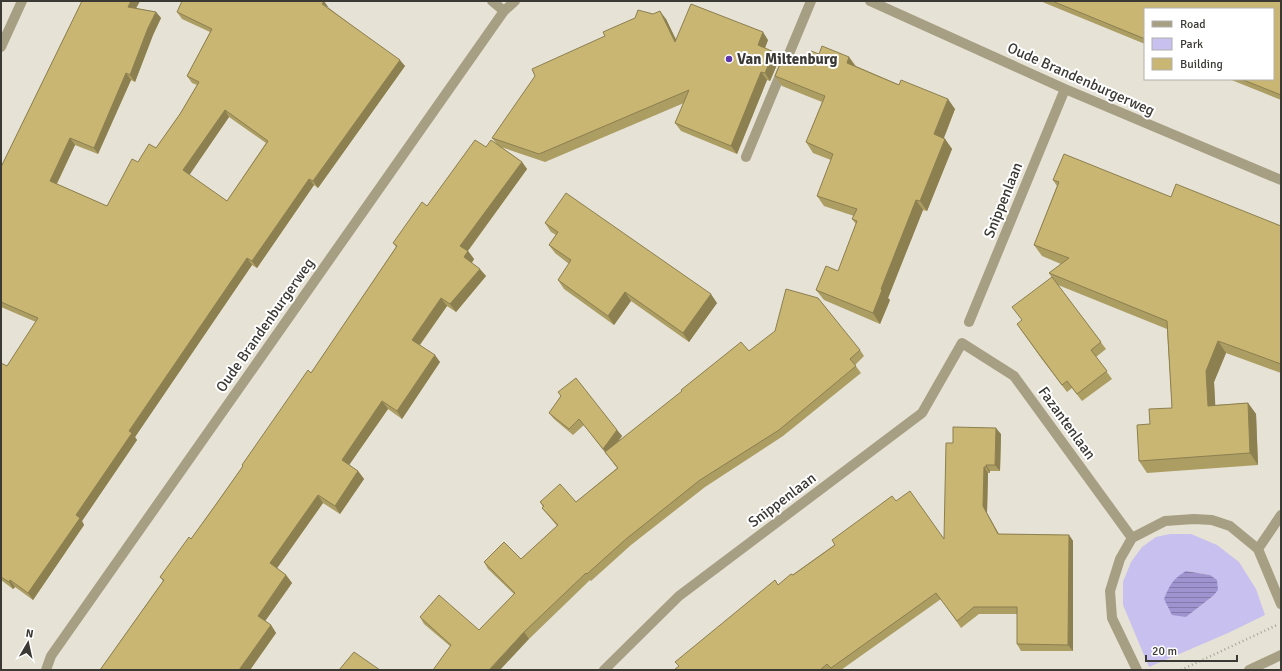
<svg xmlns="http://www.w3.org/2000/svg" width="1282" height="671" font-family="Signika,sans-serif">
<style>
.green{fill:#c8c0ef;fill-rule:evenodd}
.water{fill:url(#water-rules)}
.lines{fill:none;stroke-linecap:round;stroke-linejoin:round}
.path{stroke:#a7a499;stroke-width:2.5;stroke-dasharray:1 3;stroke-linecap:butt}
.minor{stroke:#a79f83;stroke-width:10}
.wall{fill:#ac9d62;fill-rule:evenodd}
.shaded-wall{fill:#8c7f50}
.building{fill:#c8b672;stroke:#8c7f50;fill-rule:evenodd}
.poi-dot{fill:#5e36ae;stroke:#fff;stroke-width:1.5}
.labels{text-anchor:middle;dominant-baseline:central;stroke-width:4;stroke-linejoin:round;paint-order:stroke}
.poi-label{font-size:15px;font-weight:bold;fill:#3b3934;stroke:#fff;text-anchor:start}
.street-label{font-size:15px;fill:#3b3934;stroke:#fff}
</style>
<defs>
<pattern id="water-rules" width="6" height="5" patternUnits="userSpaceOnUse"><rect width="6" height="5" fill="#9f93d0"/><path d="M0 2.5h6" fill="none" stroke="#8379aa"/></pattern>
</defs>
<rect width="100%" height="100%" fill="#e6e2d5"/>
<!-- green -->
<path class="green" d="M1170,534H1191L1217,545L1239,562L1256,589L1265,615L1228,633L1149,667L1123,605V582L1131,562L1142,547L1156,537ZM1187,571L1210,575L1213,596L1186,617Z"/>
<!-- water -->
<path class="water" d="M1186,571L1210,575L1217,580L1218,590L1213,596L1186,617L1172,615L1164,599C1170,584 1173,579 1186,571Z"/>
<g class="lines">
<!-- path -->
<path class="path" d="M1181,670L1277,625"/>
<!-- minor -->
<path class="minor" d="M492,1L504,11
M870,1L1065,89L1281,180
M1,47L22,1
M746,157L811,1
M969,322L1065,89
M1258,549L1281,515
M46,670L51,656L504,11L515,1
M604,670L679,596L922,413L962,343L1014,376L1132,538
M1137,670L1112,618L1110,591L1120,559L1132,538L1165,521L1194,519L1212,520L1230,526L1258,549L1281,604
M1249,670L1281,655"/>
</g>
<!-- wall -->
<path class="wall" d="M82,1H140L136,8L156,12L161,18L153,35L135,82L131,80L98,154L75,145L57,184L107,206L138,162L156,148L180,114L197,85L192,83L187,76L210,32L182,19L177,12L329,8L405,66L318,188L314,185L257,268L252,265L135,437L137,440L82,521L84,525L33,600L15,587L13,589L1,580V363L7,366L36,322L1,307V167ZM229,117L266,143L227,201L189,175Z
M1040,1H1281V100L1229,79H1273L1145,9V44Z
M666,19L676,40H768L765,48L779,60L770,81L767,80L737,154L681,131L675,123L684,103L545,162L501,147L522,162L527,169L468,251L474,259L472,263L486,276L456,312L447,306L420,345L440,362L402,419L388,409L349,465L358,471L364,479L340,514L323,503L277,568L286,575L292,583L265,621L271,625L276,633L250,670H100L163,581L160,577L191,539L243,466L242,465L311,373L396,247L393,243L427,206L486,147L496,143L492,138Z
M819,54L849,57L856,66L955,109L944,138L945,139L952,149L927,211L923,210L888,298L890,300L880,324L824,300L816,290L838,271L856,224L852,219L854,216L824,206L817,196L831,160L813,153L806,142L822,102L782,86L775,76L806,65Z
M1053,180L1171,197L1281,226V373L1226,353L1214,382L1215,405L1248,403L1256,414L1258,465L1147,473L1139,461L1150,424L1172,408L1167,329L1058,285L1106,349L1096,357L1112,379L1082,401L1072,388L1067,392L1041,358L1017,324L1022,321L1052,278L1049,273L1061,264L1042,256L1034,245L1057,186Z
M545,223L717,303L689,342L631,301L614,325L564,289L558,280L569,264L555,253L549,245L556,235L551,232Z
M860,350L864,356L855,365L861,373L783,436L705,487L631,545L591,581L590,580L529,639L450,646L424,624L420,617L479,630L514,594L488,569L484,562L521,559L557,526L542,508L543,507L540,502H576L617,468L584,425L573,435L554,419L549,413L561,396L617,430L622,436L617,443L749,351Z
M1001,434L1000,471H990V473H988L987,513L999,534L1069,535L1073,541V651H1021L1017,644V614H979L961,628L941,599L841,670H674L778,585L896,501L944,539L953,443Z"/>
<!-- shaded-wall -->
<path class="shaded-wall" d="M131,1H140L133,14L128,7Z
M324,1L329,8L322,4Z
M660,11L666,19L681,50L675,42Z
M156,12L161,18L153,35L135,82L130,75L148,28Z
M763,32L768,40L763,53L758,45Z
M774,52L779,60L770,81L765,73Z
M849,57L856,68L847,63Z
M400,60L405,66L318,188L313,181Z
M761,72L767,80L737,154L731,146Z
M126,73L131,80L98,154L94,148Z
M948,99L955,109L941,145L934,134Z
M225,110L229,117L188,177L183,170Z
M70,138L75,145L55,187L50,181Z
M945,139L952,149L927,211L920,201Z
M522,162L527,169L466,253L460,246Z
M309,179L314,185L257,268L252,261Z
M916,200L923,210L888,298L890,300L880,324L873,313L881,289Z
M468,251L474,259L470,265L464,257Z
M247,258L252,265L135,437L137,440L82,521L84,525L33,600L28,593L76,515L129,431Z
M480,269L486,276L456,312L450,304Z
M625,292L631,301L614,325L608,316Z
M711,294L717,303L689,342L683,333Z
M441,298L447,306L418,347L412,340Z
M1218,341L1226,353L1214,382L1216,417L1208,406L1206,371Z
M435,355L440,362L402,419L397,411Z
M382,401L388,409L347,468L342,460Z
M1248,403L1256,414L1258,465L1250,453Z
M996,428L1001,434L1000,471L995,465Z
M617,430L622,436L608,455L605,452L608,456L603,449Z
M986,465L990,471V473L986,467Z
M984,467L988,473L987,513L1002,540L998,534L983,506Z
M358,471L364,479L340,514L335,506Z
M318,495L323,503L275,571L270,563Z
M1069,535L1073,541V651L1068,645Z
M286,575L292,583L263,624L258,616Z
M10,580L15,587L13,589L9,582Z
M271,625L276,633L250,670H239Z
M524,632L529,639L500,670H489Z"/>
<!-- building -->
<path class="building" d="M82,1H131L128,7L156,12L148,28L130,75L126,73L94,148L70,138L50,181L107,206L132,159L138,162L149,144L156,148L180,114L199,82L187,76L212,29L177,12L182,1H324L322,4L400,60L313,181L309,179L252,261L247,258L129,431L132,433L76,515L80,518L28,593L10,580L9,582L1,577V363L7,366L38,318L1,302V167ZM225,110L268,141L227,201L183,170Z
M1052,1H1281V95L1241,79H1273V9H1145V39Z
M691,4L763,32L758,45L774,52L765,73L761,72L731,146L675,123L689,90L539,154L492,138L535,76L532,69L605,36L603,32L635,18L638,10L653,14L660,11L675,42Z
M822,46L849,57L847,63L899,85L901,80L948,99L934,134L945,139L920,201L916,200L881,289L882,290L873,313L816,290L826,266L838,271L857,221L852,219L857,209L817,196L833,154L806,142L825,96L775,76L784,55L806,65L811,51L819,54Z
M475,140L486,147L491,140L522,162L460,246L468,251L464,257L480,269L450,304L441,298L412,340L435,355L397,411L382,401L342,460L358,471L335,506L318,495L270,563L286,575L258,616L271,625L239,670H100L164,580L160,577L189,537L191,539L217,503L243,466L242,465L308,370L311,373L397,246L393,243L422,202L427,206Z
M1064,154L1171,197L1176,184L1281,226V364L1218,341L1206,371L1208,406L1248,403L1250,453L1139,461L1137,425L1150,424L1149,409L1172,408L1167,321L1049,273L1069,258L1034,245L1059,182L1053,180Z
M566,193L711,294L683,333L625,292L608,316L558,280L571,260L549,245L558,232L545,223Z
M1052,277L1101,342L1091,350L1107,371L1077,394L1067,381L1062,385L1036,350L1017,324L1022,320L1012,307Z
M786,289L818,298L860,350L850,359L856,366L779,430L700,480L626,539L587,574L586,573L524,632L489,670H433L451,645L420,617L439,595L479,630L515,593L484,562L504,542L521,559L558,525L542,508L544,506L540,502L560,484L576,502L618,468L605,452L682,391L681,390L741,342L749,351L775,331Z
M576,378L617,430L603,449L579,419L569,429L549,413L561,396L558,392Z
M953,427L996,428L995,465H986V467H984L983,506L998,534L1069,535L1068,645L1017,644V607H974L957,621L936,593L831,668L827,664L820,670H674L679,666L675,662L775,580L778,585L791,574L793,575L835,545L832,540L892,496L896,501L910,491L944,539L946,443H953Z
M354,652L380,670H339Z"/>
<!-- markers -->
<circle class="poi-dot" cx="729" cy="59" r="4"/>
<g class="labels">
<!-- poi labels -->
<g class="poi-label">
<text x="737" y="59">Van Miltenburg</text>
</g>
<!-- street labels -->
<g class="street-label">
<text transform="translate(1081 79) rotate(24)">Oude Brandenburgerweg</text>
<text transform="translate(1003 200) rotate(-68)">Snippenlaan</text>
<text transform="translate(265 325) rotate(-55)">Oude Brandenburgerweg</text>
<text transform="translate(1067 423) rotate(54)">Fazantenlaan</text>
<text transform="translate(782 500) rotate(-37)">Snippenlaan</text>
</g>
</g>
<!-- border -->
<rect width="1282" height="671" fill="none" stroke="#3b3934" stroke-width="4"/>
<!-- legend -->
<rect x="1144" y="8" width="130" height="72" fill="#ffffff" stroke="#b1b0ae"/>
<rect x="1152" y="21" width="20" height="6" fill="#a79f83" stroke="#b1b0ae"/>
<text x="1180" y="28" font-size="12" fill="#3b3934">Road</text>
<rect x="1152" y="38" width="20" height="12" fill="#c8c0ef" stroke="#b1b0ae"/>
<text x="1180" y="48" font-size="12" fill="#3b3934">Park</text>
<rect x="1152" y="58" width="20" height="12" fill="#c8b672" stroke="#b1b0ae"/>
<text x="1180" y="68" font-size="12" fill="#3b3934">Building</text>
<!-- north arrow -->
<g transform="translate(28 643) rotate(9)" stroke="#ffffff" stroke-width="3" paint-order="stroke">
<path d="M0-3L7 15L0 10L-7 15Z" fill="#3b3934"/>
<text y="-6" font-size="11" font-weight="bold" text-anchor="middle" fill="#3b3934">N</text>
</g>
<!-- scale -->
<path d="M1146 655v6h91v-6" fill="none" stroke="#3b3934" stroke-width="2"/>
<text x="1152" y="655" font-size="12" fill="#3b3934" stroke="#ffffff" stroke-width="3" paint-order="stroke">20 m</text>
</svg>
